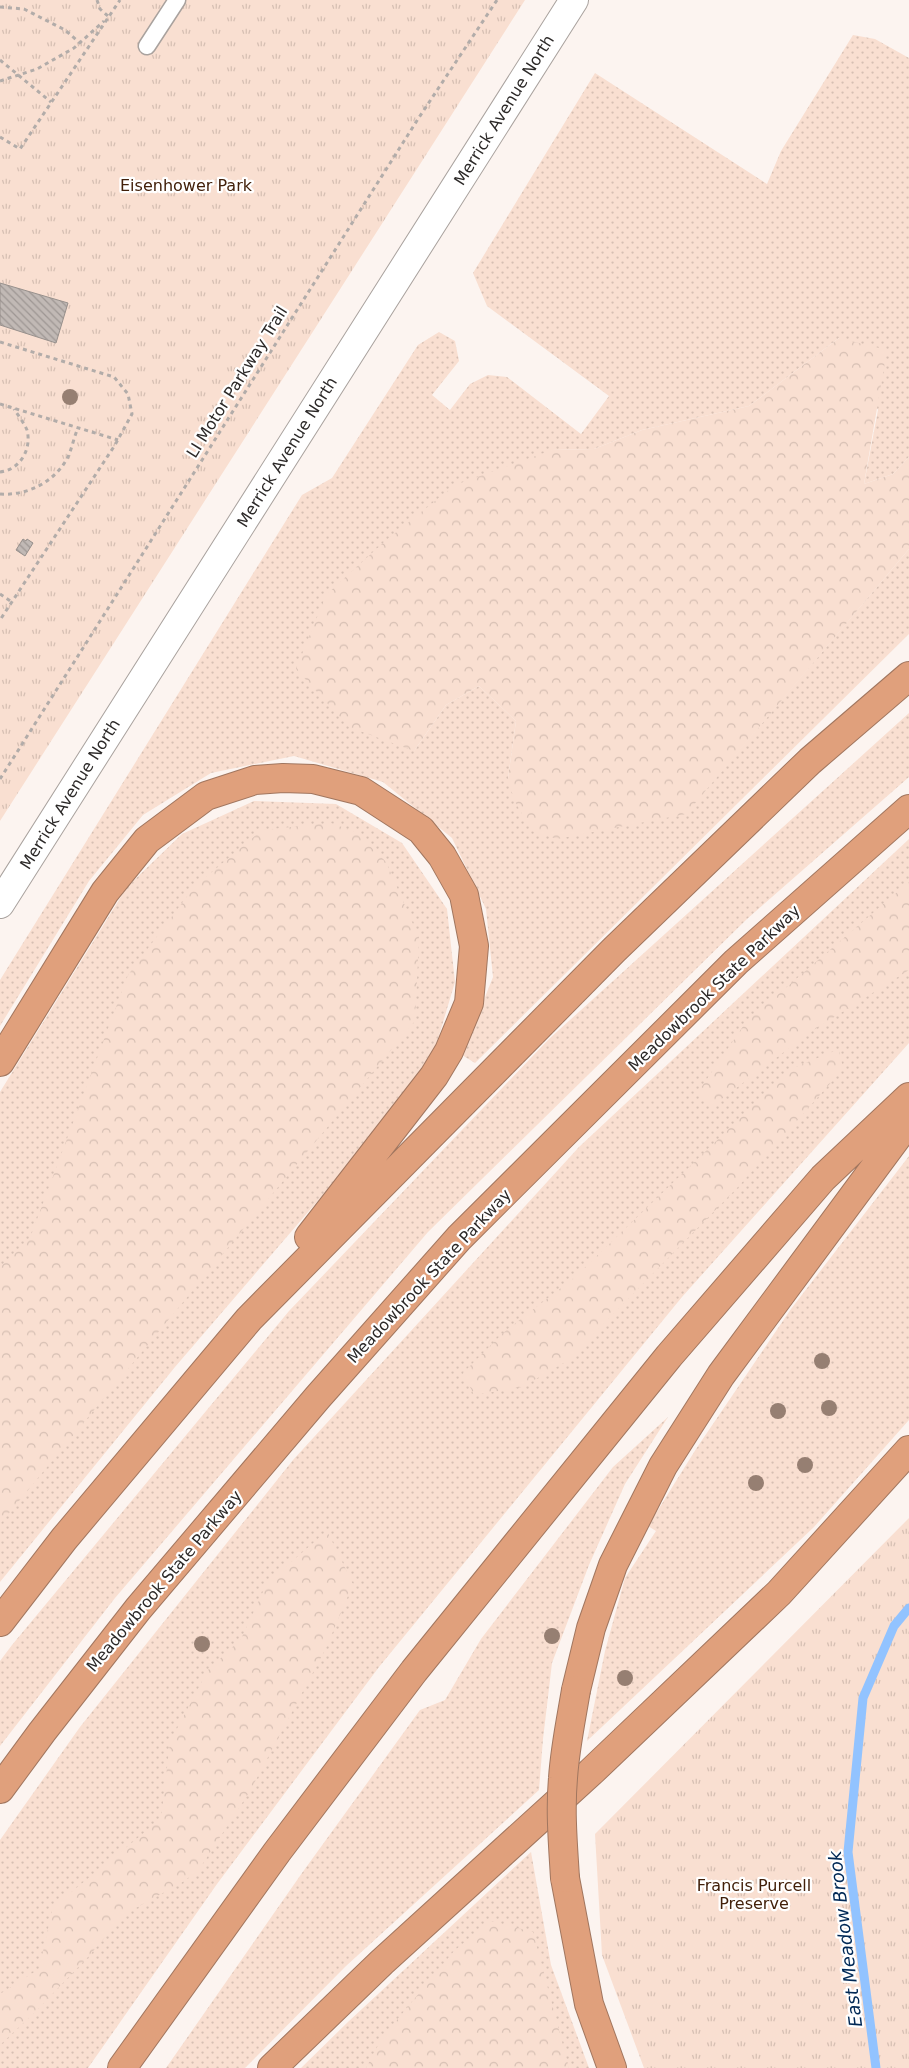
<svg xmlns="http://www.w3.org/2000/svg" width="909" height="2068" font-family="'DejaVu Sans',sans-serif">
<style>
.grass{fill:url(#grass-dots)}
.forest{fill:url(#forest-crowns)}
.park{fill:url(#park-tufts)}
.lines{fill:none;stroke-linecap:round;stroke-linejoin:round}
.stream{stroke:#92c3ff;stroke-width:9}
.building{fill:url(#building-back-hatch);stroke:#97908c}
.lane-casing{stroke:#a9a29e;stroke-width:19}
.secondary-casing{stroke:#a9a29e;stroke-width:30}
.highway-casing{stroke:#a1765f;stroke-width:30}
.path{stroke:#b2aca9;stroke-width:3;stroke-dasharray:4 4;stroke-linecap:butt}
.lane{stroke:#fff;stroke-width:16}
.secondary{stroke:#fff;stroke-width:28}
.highway{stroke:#e0a07c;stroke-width:28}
.highway-bridge-casing{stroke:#a1765f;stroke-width:30;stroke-linecap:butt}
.highway-bridge{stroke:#e0a07c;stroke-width:28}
.tree{fill:#967f72}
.labels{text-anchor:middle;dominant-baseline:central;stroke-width:4.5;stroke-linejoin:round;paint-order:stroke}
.street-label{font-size:16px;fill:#2c2928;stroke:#fff}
.park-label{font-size:16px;fill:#42200a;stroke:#fff}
.water-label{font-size:18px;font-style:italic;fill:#002855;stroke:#fff}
</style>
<defs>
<pattern id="grass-dots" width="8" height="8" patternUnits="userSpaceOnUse" patternTransform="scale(1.25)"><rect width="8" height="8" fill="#f9dfd1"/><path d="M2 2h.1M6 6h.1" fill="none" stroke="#d6bfb3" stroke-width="1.8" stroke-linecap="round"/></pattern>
<pattern id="forest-crowns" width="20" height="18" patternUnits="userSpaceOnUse" patternTransform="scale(1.25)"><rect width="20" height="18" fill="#f9dfd1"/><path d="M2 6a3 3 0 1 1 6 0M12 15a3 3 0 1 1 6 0" fill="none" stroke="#d6bfb3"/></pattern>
<pattern id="park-tufts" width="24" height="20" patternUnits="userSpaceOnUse" patternTransform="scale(1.25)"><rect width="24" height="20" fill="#f9dfd1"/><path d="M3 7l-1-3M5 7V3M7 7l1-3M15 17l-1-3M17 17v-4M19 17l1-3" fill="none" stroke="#d6bfb3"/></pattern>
<pattern id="building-back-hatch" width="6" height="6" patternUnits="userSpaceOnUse" patternTransform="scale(1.25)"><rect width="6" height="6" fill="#c1b9b5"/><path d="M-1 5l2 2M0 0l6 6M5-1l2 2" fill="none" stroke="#9d9693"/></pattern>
</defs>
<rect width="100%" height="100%" fill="#fcf4f0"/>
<!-- grass -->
<path class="grass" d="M853,35L875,39L909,58V457L893,474L864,484L878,410L839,338L749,406L642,430L594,449L552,450L414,751L446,705L479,686L516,721L508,778L686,813L909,549V634L475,1063L462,1055L493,977L486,909L452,838L383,782L294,756L211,773L143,815L89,881L0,1026V980L302,495L332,478L418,345L439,332L455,341L459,361L432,395L450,410L470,384L488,375L507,377L581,434L609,396L487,306L473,273L595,73L767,184L781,151Z
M909,713V777L747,919L428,1232L115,1598L0,1746V1661L12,1645L289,1311L549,1039Z
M254,801L336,804L402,843L447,909L455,982L435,1049L394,1112L175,1367L0,1582V1092L127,887L182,834Z
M909,839V1043L682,1297L379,1667L217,1884L88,2068H0V1840L80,1727L293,1460L579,1147Z
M909,1156V1420L814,1527L587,1741L605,1651L625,1578L656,1531L648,1526L696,1449L791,1309Z
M668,1417L625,1484L589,1565L552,1663L543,1739L539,1790L346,1966L245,2068H166L302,1873L420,1710L445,1700L481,1639L613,1467Z
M531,1852L551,1965L589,2068H301L349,2021Z"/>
<!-- forest -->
<path class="forest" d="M839,338L887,350L864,484L893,474L909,457V549L686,814L557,839L532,831L514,800L508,778L516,721L479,686L446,705L414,751L349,727L296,669L326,595L384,542L455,485L552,450L594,449L642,430L749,406Z
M331,823L358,833L386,862L419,938L415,1021L0,1524V1267L30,1238L128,975L194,887L262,830Z
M909,882V970L812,1031L711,1107L698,1092L746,1022Z
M839,1049L843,1069L737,1188L567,1361L522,1387L474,1395L463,1373L503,1333L575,1277L791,1069Z
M327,1531L353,1584L326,1648L250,1791L198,1871L181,1883L125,1914L88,1957L34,2013L0,2045V1994L39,1969L53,1907L161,1819L170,1742L208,1670L241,1639L267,1583Z
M490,1921L533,1932L569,2068H366L382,2038L454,1951Z"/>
<!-- park -->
<path class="park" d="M0,0H525L0,821Z
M909,1518V2068H644L602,1955L595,1834Z"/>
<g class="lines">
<!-- stream -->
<path class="stream" d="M876,2068L848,1852L863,1698L894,1626L909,1608"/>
</g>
<!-- building -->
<path class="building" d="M0,283L68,303L56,343L0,325Z
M23,539L26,541L27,539L33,543L25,556L16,550Z"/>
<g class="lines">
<!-- lane casing -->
<g class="lane-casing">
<path id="lane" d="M147,46L177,0"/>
</g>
<!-- secondary casing -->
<g class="secondary-casing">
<path id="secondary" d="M0,904L574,0"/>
</g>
<!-- highway casing -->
<g class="highway-casing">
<path id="highway" d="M0,1062L105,892L147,840L206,796L255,780L283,778L313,779L361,791L421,830L442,856L464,895L474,946L469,1003L449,1051L434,1076L309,1237
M0,1622L64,1539L249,1319L614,950L810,761L909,676
M576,1690L591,1628L613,1565L663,1466L721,1375L909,1121
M0,1789L42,1732L138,1609L318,1397L459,1238L736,962L909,809
M565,1878L589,2004L612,2068
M122,2068L277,1852L414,1671L669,1356L823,1178L909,1097
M272,2068L382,1962L591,1772L779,1593L909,1450"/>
</g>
<!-- path -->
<path class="path" d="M97,0L100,9L109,17
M0,7L24,9L65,30L80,43
M0,60L51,102
M0,81L37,69L74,48L104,21
M0,137L20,149L120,0
M0,342L114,377L128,394L132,414L115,445L0,620
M0,404L118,440
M0,472C20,470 32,449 27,430C24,423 18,415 14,409
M0,494C27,496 55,482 68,457C72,448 74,437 78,428
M0,594L12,602
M0,779L418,119L497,0"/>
<!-- lane -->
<use href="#lane" class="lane"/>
<!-- secondary -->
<use href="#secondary" class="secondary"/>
<!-- highway -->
<use href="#highway" class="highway"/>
<!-- highway-bridge casing -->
<g class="highway-bridge-casing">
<path id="highway-bridge" d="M565,1878C563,1845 560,1811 563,1778C565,1748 571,1720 576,1690"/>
</g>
<!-- highway-bridge -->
<use href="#highway-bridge" class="highway-bridge"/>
</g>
<!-- trees -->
<g class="tree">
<circle cx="70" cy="397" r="8"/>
<circle cx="822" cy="1361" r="8"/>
<circle cx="829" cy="1408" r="8"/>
<circle cx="778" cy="1411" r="8"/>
<circle cx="805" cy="1465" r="8"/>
<circle cx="756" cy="1483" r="8"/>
<circle cx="552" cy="1636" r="8"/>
<circle cx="202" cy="1644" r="8"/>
<circle cx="625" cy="1678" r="8"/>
</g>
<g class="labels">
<!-- street labels -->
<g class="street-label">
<text transform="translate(504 110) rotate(-58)">Merrick Avenue North</text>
<text transform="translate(237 382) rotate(-58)">LI Motor Parkway Trail</text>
<text transform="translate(287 452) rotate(-58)">Merrick Avenue North</text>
<text transform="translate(70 794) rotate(-58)">Merrick Avenue North</text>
<text transform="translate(714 988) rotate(-44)">Meadowbrook State Parkway</text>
<text transform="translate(429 1276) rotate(-47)">Meadowbrook State Parkway</text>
<text transform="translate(164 1581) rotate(-50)">Meadowbrook State Parkway</text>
</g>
<!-- park labels -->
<g class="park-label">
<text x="186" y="185">Eisenhower Park</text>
<text x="754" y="1885">Francis Purcell<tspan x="754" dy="18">Preserve</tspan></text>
</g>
<!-- water labels -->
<g class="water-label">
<text transform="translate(845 1939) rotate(-97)">East Meadow Brook</text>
</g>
</g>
</svg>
